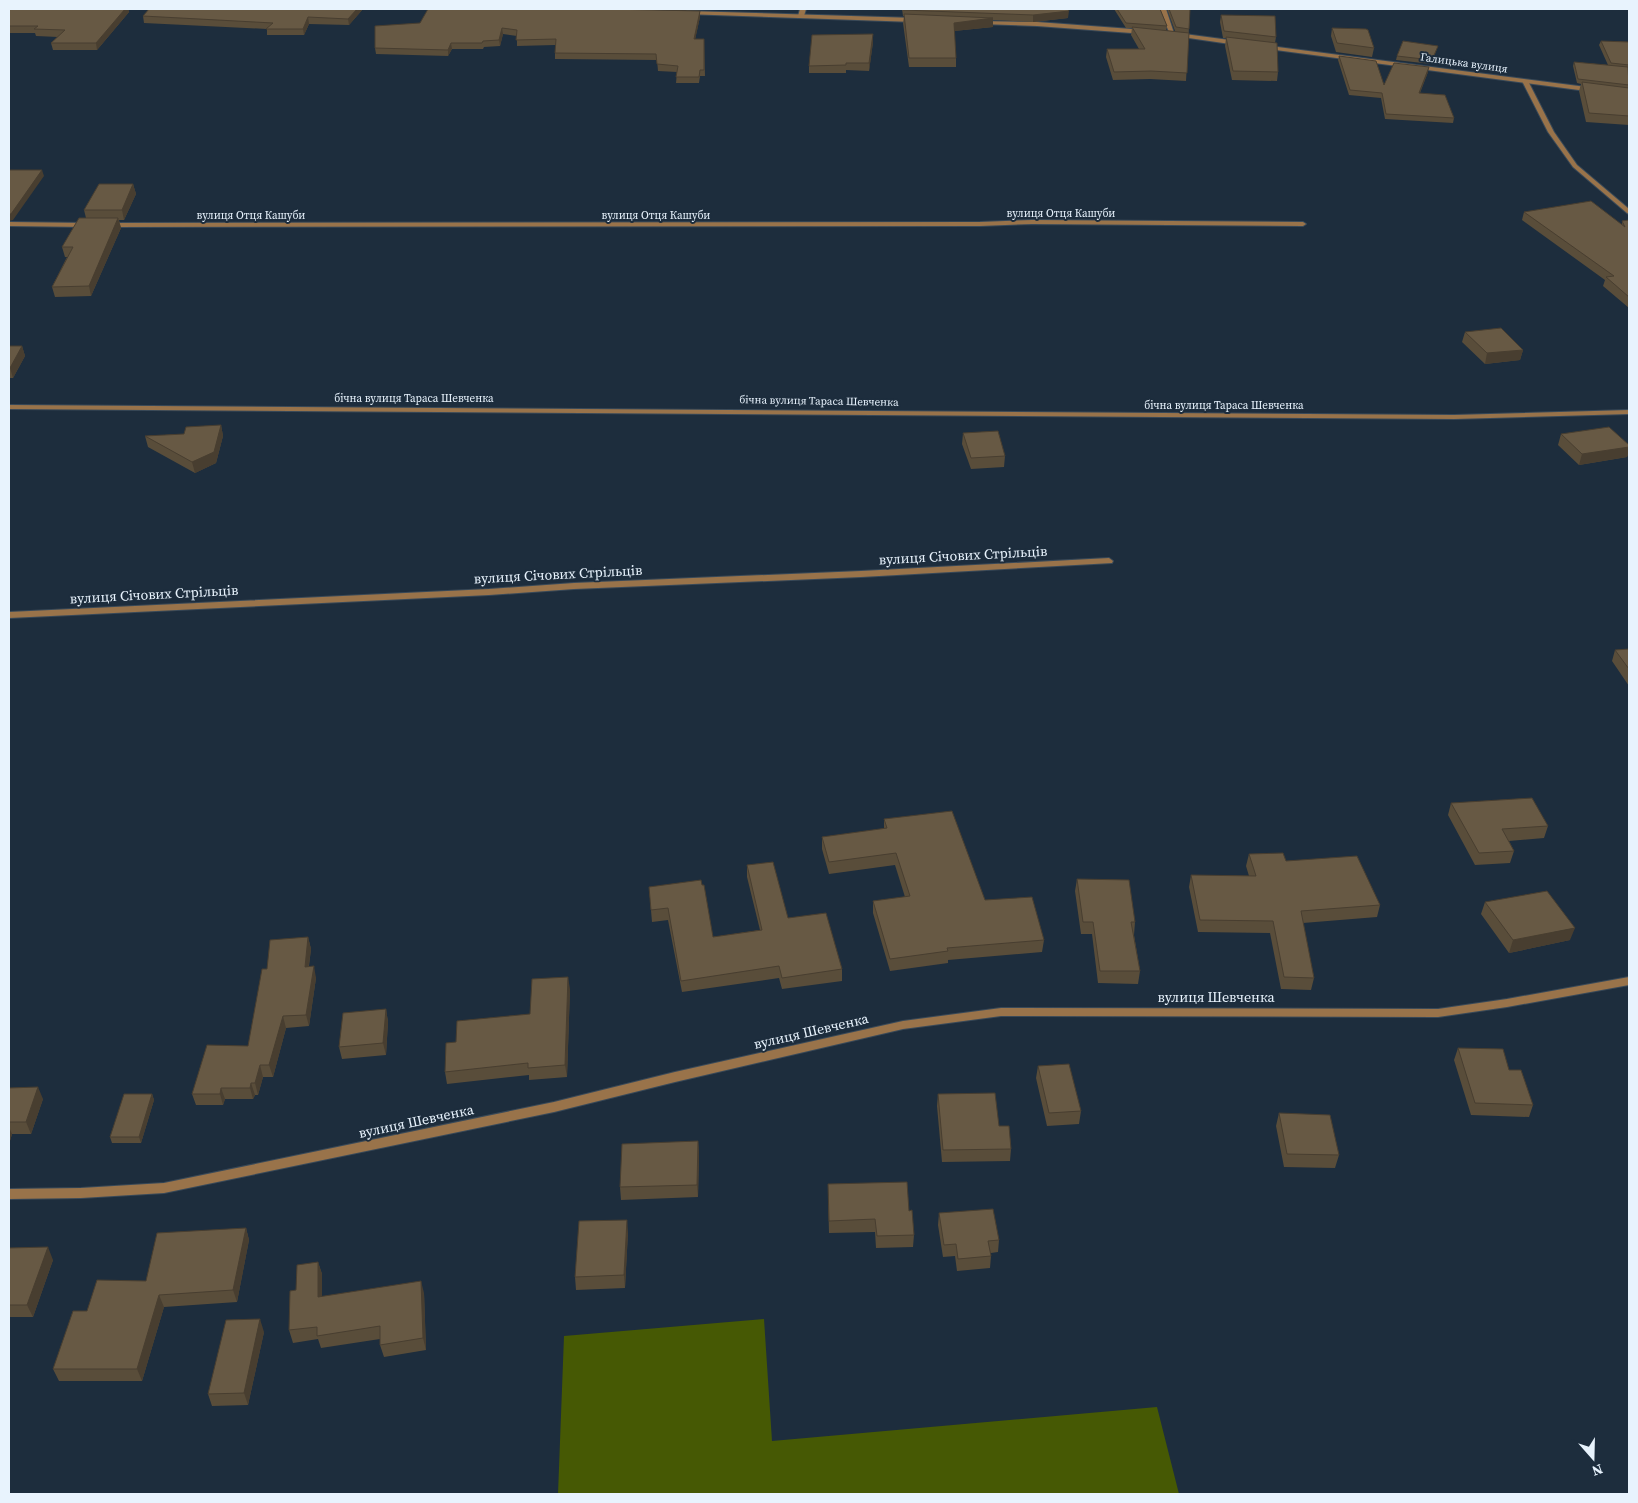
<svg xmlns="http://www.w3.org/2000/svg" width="1638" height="1503" font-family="'Source Serif 4',serif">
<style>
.green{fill:#465904}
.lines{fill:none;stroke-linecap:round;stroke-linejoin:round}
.minor-casing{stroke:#394958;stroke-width:2}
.tertiary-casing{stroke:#394958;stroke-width:2}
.minor{fill:#99734a;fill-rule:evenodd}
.tertiary{fill:#99734a;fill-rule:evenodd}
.wall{fill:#594d3a}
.shaded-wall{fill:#483e30}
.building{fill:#675944;stroke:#483e30}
.labels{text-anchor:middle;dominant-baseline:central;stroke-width:4;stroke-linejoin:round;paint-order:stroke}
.far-street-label{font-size:11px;fill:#e8f3fd;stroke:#1d2d3d}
.street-label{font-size:14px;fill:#e8f3fd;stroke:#1d2d3d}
</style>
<rect width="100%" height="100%" fill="#1d2d3d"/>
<!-- green -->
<path class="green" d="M764,1319L772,1441L1157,1407L1179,1494H558L564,1336Z"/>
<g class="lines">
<!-- minor casing -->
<g class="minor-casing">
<path id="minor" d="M800,9H806L804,16L801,18L798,16Z
M1160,9H1166L1175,36L1170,35Z
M1523,80L1528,81L1554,132L1577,165L1629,209V214L1627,213L1573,167L1548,132L1522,81Z
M1032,220L1303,222L1306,224L1303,226L1032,224L980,226L107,227L104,225L107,223L980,222Z
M9,222L87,223L90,225L87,227L9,226Z
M9,405L1454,415L1629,410V414L1454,419L9,409Z
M1109,558L1113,561L1112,563L861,577L574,589L489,595L9,618V612L489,589L574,583L861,571Z
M1629,977V985L1507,1007L1438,1017L1001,1016L903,1029L675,1082L554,1112L164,1193L81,1198L9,1199V1189L81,1188L164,1183L554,1102L675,1072L903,1021L1001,1008L1438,1009L1507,999Z"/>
</g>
<!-- tertiary casing -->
<g class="tertiary-casing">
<path id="tertiary" d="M687,11L915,18L918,20L915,22L685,14L684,13Z
M978,21L1037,22L1145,30L1148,32L1145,34L1037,26L980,24L977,22Z
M1177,33L1237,41L1240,43L1237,45L1175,36L1174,35Z
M1263,45L1594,88L1597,90L1594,92L1261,48L1260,47Z"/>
</g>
<!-- minor -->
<use href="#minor" class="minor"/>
<!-- tertiary -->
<use href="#tertiary" class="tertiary"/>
</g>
<!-- wall -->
<path class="wall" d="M9,9H128L129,12L97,50H53L51,43L58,37L36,36L35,33H9Z
M363,9L349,25L309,24L304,35H267V29L144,23L143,16Z
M643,9H702V10Z
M902,9H1068V18L1033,22L993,20V27L954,31L956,58V67H909L903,23L904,16H903Z
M1114,9H1160L1167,26L1166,31H1175L1167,9H1190L1186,81L1150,79L1113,80L1106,57L1107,49H1139L1131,35L1132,28H1126Z
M700,11V17L695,39H704L705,76H700L699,83H676L677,72L658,71L657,60L555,59V45L517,46V36L503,34L500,46L484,47L483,49H452L448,56L376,54L375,48V26Z
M1221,15L1276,37L1275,43L1278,72L1277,81L1232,80L1225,46L1226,38H1223L1220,22Z
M1332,28L1374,48L1372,57L1336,52L1331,36Z
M1601,41L1629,42V69H1628L1629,79V125L1586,122L1579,91L1581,84L1577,83L1573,66L1574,62L1608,65L1599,45Z
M873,42L869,71L846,70V73H809V66Z
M1438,46L1431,64L1396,60L1397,56Z
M1339,56L1384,85L1428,72L1420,93L1454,118L1453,123L1385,119L1381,98L1349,95L1338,60Z
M133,184L136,194L124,220H119L121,228L91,296L55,297L52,287L67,257H65L62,247L86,218L84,210Z
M1524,212L1622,224V221L1629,220V308L1603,286L1605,280L1522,220Z
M1465,332L1523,350L1520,360L1485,364L1462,342Z
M9,346H22L25,356L13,378H9Z
M221,425L223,436L216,463L195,473L148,447L145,436L184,434Z
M963,433L1005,456L1004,467L971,469L962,444Z
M1561,434L1629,445V451L1627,457L1579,465L1558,445Z
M1629,649V686L1612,661L1615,650Z
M1451,803L1548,826L1544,838L1509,841L1514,851L1510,863L1475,865L1448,815Z
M884,819L985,900L1044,940L1042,952L948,960V963L890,971L873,913V901L905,897L895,865L829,874L822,849V837L884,829Z
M1249,854L1286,861L1380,905L1377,917L1303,923L1314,978L1311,990L1281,989L1270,933L1198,932L1189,887L1191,875L1249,876L1246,866Z
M747,865L788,918L842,969V981L782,989L779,978L682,992L668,920L652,922L649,887L702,885L713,937L760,930L747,877Z
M1077,879L1135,922L1134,935L1140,971L1138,984L1098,983L1092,934H1081L1075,891Z
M1485,902L1570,940L1509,953L1481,914Z
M308,937L311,949L309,966L316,978L309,1026L286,1028L273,1077H263L258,1095H255L253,1099H225L223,1105H196L192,1094L248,1046L267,969Z
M570,989L567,1077L529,1080V1075L447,1084L445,1072L456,1042L530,1014Z
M386,1009L388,1022L386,1055L342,1059L339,1047Z
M1458,1048L1509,1070L1533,1105L1529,1117L1471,1115L1454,1060Z
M1038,1066L1081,1111L1079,1124L1047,1126L1036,1078Z
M9,1088L43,1099L31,1134H12L9,1144Z
M152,1094L154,1100L141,1143H112L110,1137Z
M938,1094L999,1126L1011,1149L1010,1161L942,1162L937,1106Z
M1279,1113L1339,1155L1335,1168L1284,1167L1276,1126Z
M698,1141L699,1154L698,1197L621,1200L620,1187Z
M828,1196L909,1211L914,1235L913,1247L876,1248L875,1232L829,1233Z
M939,1213L999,1240L998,1252L991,1253V1256L990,1268L957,1271L955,1256L943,1257L938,1225Z
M246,1228L249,1240L237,1302L164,1307L142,1381H59L53,1369L87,1311L146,1281Z
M628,1232L625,1288L576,1290L575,1277Z
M9,1248L53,1260L33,1317H9Z
M318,1262L322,1274V1297L424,1293L426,1350L384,1357L380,1345V1339L321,1348L318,1339L293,1343L289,1330L296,1290Z
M264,1332L248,1405L212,1406L208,1394Z"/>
<!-- shaded-wall -->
<path class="shaded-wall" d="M125,9H128L129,12L97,50L96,43Z
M357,9H363L349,25L348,19Z
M700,11V17L694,45V39Z
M1069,11L1068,18L1033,22V15Z
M308,17L309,24L304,35L303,29Z
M993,18V27L954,31V23Z
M502,28L503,34L500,46L499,40Z
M873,34V42L869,71V63Z
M451,43L452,49L448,56V50Z
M1429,67L1428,72L1418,97L1419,93Z
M42,170L44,176L13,220L9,221V214Z
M133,184L136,194L124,220L122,210Z
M118,218L121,228L91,296L89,286Z
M22,346L25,356L13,378L10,368Z
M1523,350L1520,360L1485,364L1487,353Z
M221,425L223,436L216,463L195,473L192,462Z
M1629,447V451L1627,457L1579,465L1582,454Z
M1575,928L1570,940L1509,953L1513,940Z
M308,937L311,949L307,978L305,967Z
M314,966L316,978L309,1026L306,1015Z
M568,977L570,989L567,1077L565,1065Z
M386,1009L388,1022L386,1055L383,1043Z
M283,1016L286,1028L273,1077L269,1065Z
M260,1065L263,1077L258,1095L255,1083Z
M251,1083L255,1095L253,1099L250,1088Z
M38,1087L43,1099L31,1134L26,1122Z
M221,1088L225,1099L223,1105L220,1094Z
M152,1094L154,1100L141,1143L139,1137Z
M9,1127L12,1134L9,1144Z
M698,1141L699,1154L698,1197L697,1185Z
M627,1220L628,1232L625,1288L624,1275Z
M246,1228L249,1240L237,1302L233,1290Z
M48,1247L53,1260L33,1317L27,1305Z
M318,1262L322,1274V1310L318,1297Z
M421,1281L424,1293L426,1350L423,1338Z
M159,1295L164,1307L142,1381L137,1369Z
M260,1319L264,1332L248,1405L244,1393Z"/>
<!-- building -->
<path class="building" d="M9,9H125L96,43H51L65,30L34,29L38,26H9Z
M149,9H357L348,19L308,17L303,29H266L273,23L143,16Z
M428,9H608L700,11L694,39H704V70H700L699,77H676L678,66L657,64L656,54L555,53L556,39L516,40L517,30L502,28L499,40L483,41L482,43H451L448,50L375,48V26L420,23Z
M903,9H1068L1069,11L1033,15L903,10Z
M1117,9H1160L1167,26L1126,23Z
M1169,9H1190L1189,29L1176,27Z
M904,14L993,18L954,23L956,58H909Z
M1221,15L1275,16L1276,37L1224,31Z
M1132,27L1189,33L1187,73L1151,71L1114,72L1107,49H1145Z
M1332,28L1366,29L1368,30L1374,48L1337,43Z
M873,34L869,63H846V65L809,66L812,35Z
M1226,37L1277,43L1278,72L1233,71Z
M1403,41L1438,46L1432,60L1397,56Z
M1601,41L1629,42V65L1611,63Z
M1339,56L1376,61L1384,85L1394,63L1429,67L1419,93L1445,95L1454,118L1386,114L1382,93L1350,90Z
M1574,62L1628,67L1629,85L1578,79Z
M1582,82L1629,88V116L1589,113Z
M9,170H42L11,214H9Z
M99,184H133L122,210H84Z
M1591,201L1625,227L1622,221L1629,220V297L1606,277L1614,276L1524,212Z
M79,218H118L89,286L52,287L73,247H62Z
M1501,328L1523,350L1487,353L1465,332Z
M9,346H22L10,368H9Z
M221,425L214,452L192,462L145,436L184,434L186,427Z
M1609,427L1629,445V447L1582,454L1561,434Z
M998,431L1005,456L971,458L963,433Z
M1629,649V669L1615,650Z
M1532,798L1548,826L1502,829L1514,851L1479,853L1451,803Z
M952,811L985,900L1032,897L1044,940L947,948L948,951L890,959L873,901L910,896L896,853L829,862L822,837L887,828L884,819Z
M1283,853L1286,861L1357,856L1380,905L1301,911L1314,978L1284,977L1273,921L1200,920L1191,875L1256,876L1249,854Z
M773,862L788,918L826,913L842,969L782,978L779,966L681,981L668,908L651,910L649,887L701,880L702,885H704L713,937L762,930L747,865Z
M1077,879L1129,880L1135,922H1131L1140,971H1100L1093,922H1083Z
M1547,891L1575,928L1513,940L1485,902Z
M308,937L305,967L314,966L306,1015L283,1016L269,1065H260L255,1083H251L250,1088H221L220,1094H192L207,1045L248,1046L262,969H267L270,940Z
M568,977L565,1065L528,1068V1063L445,1072L446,1043L456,1042L457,1021L530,1014L532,979Z
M386,1009L383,1043L339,1047L343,1013Z
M1458,1048L1503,1049L1509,1070H1521L1533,1105L1475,1103Z
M1069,1064L1081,1111L1049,1113L1038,1066Z
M38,1087L26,1122H9V1088Z
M995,1093L999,1126H1009L1011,1149L943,1150L938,1094Z
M124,1094H152L139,1137H110Z
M1279,1113L1330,1115L1339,1155L1287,1154Z
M698,1141L697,1185L620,1187L622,1144Z
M907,1182L909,1211L912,1210L914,1235L877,1236L875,1219L829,1221L828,1184Z
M993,1209L999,1240L988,1241L991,1256L958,1259L956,1244L944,1245L939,1213Z
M627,1220L624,1275L575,1277L579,1221Z
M246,1228L233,1290L159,1295L137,1369H53L73,1311H87L97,1280L146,1281L157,1233Z
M48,1247L27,1305H9V1248Z
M318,1262V1297L421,1281L423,1338L380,1345V1326L317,1336V1327L289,1330L290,1291L296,1290L297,1265Z
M260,1319L244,1393L208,1394L226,1320Z"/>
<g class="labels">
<!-- far-street labels -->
<g class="far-street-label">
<text transform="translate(1464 63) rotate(8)">Галицька вулиця</text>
<text x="1061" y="213">вулиця Отця Кашуби</text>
<text x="251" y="215">вулиця Отця Кашуби</text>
<text x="656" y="215">вулиця Отця Кашуби</text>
<text x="414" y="398">бічна вулиця Тараса Шевченка</text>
<text transform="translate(819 401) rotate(1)">бічна вулиця Тараса Шевченка</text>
<text x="1224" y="405">бічна вулиця Тараса Шевченка</text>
</g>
<!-- street labels -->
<g class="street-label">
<text transform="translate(963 555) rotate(-3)">вулиця Січових Стрільців</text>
<text transform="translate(558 574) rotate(-3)">вулиця Січових Стрільців</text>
<text transform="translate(154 594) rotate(-3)">вулиця Січових Стрільців</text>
<text x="1216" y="997">вулиця Шевченка</text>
<text transform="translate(811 1031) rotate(-13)">вулиця Шевченка</text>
<text transform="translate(416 1121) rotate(-12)">вулиця Шевченка</text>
</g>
</g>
<!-- border -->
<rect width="1638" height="1503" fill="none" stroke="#e8f3fd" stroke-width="20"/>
<!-- north arrow -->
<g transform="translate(1593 1458) rotate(160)" stroke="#1d2d3d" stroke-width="4" paint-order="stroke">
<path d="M0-4L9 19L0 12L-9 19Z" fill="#e8f3fd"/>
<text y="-8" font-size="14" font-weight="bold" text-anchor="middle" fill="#e8f3fd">N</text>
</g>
</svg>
